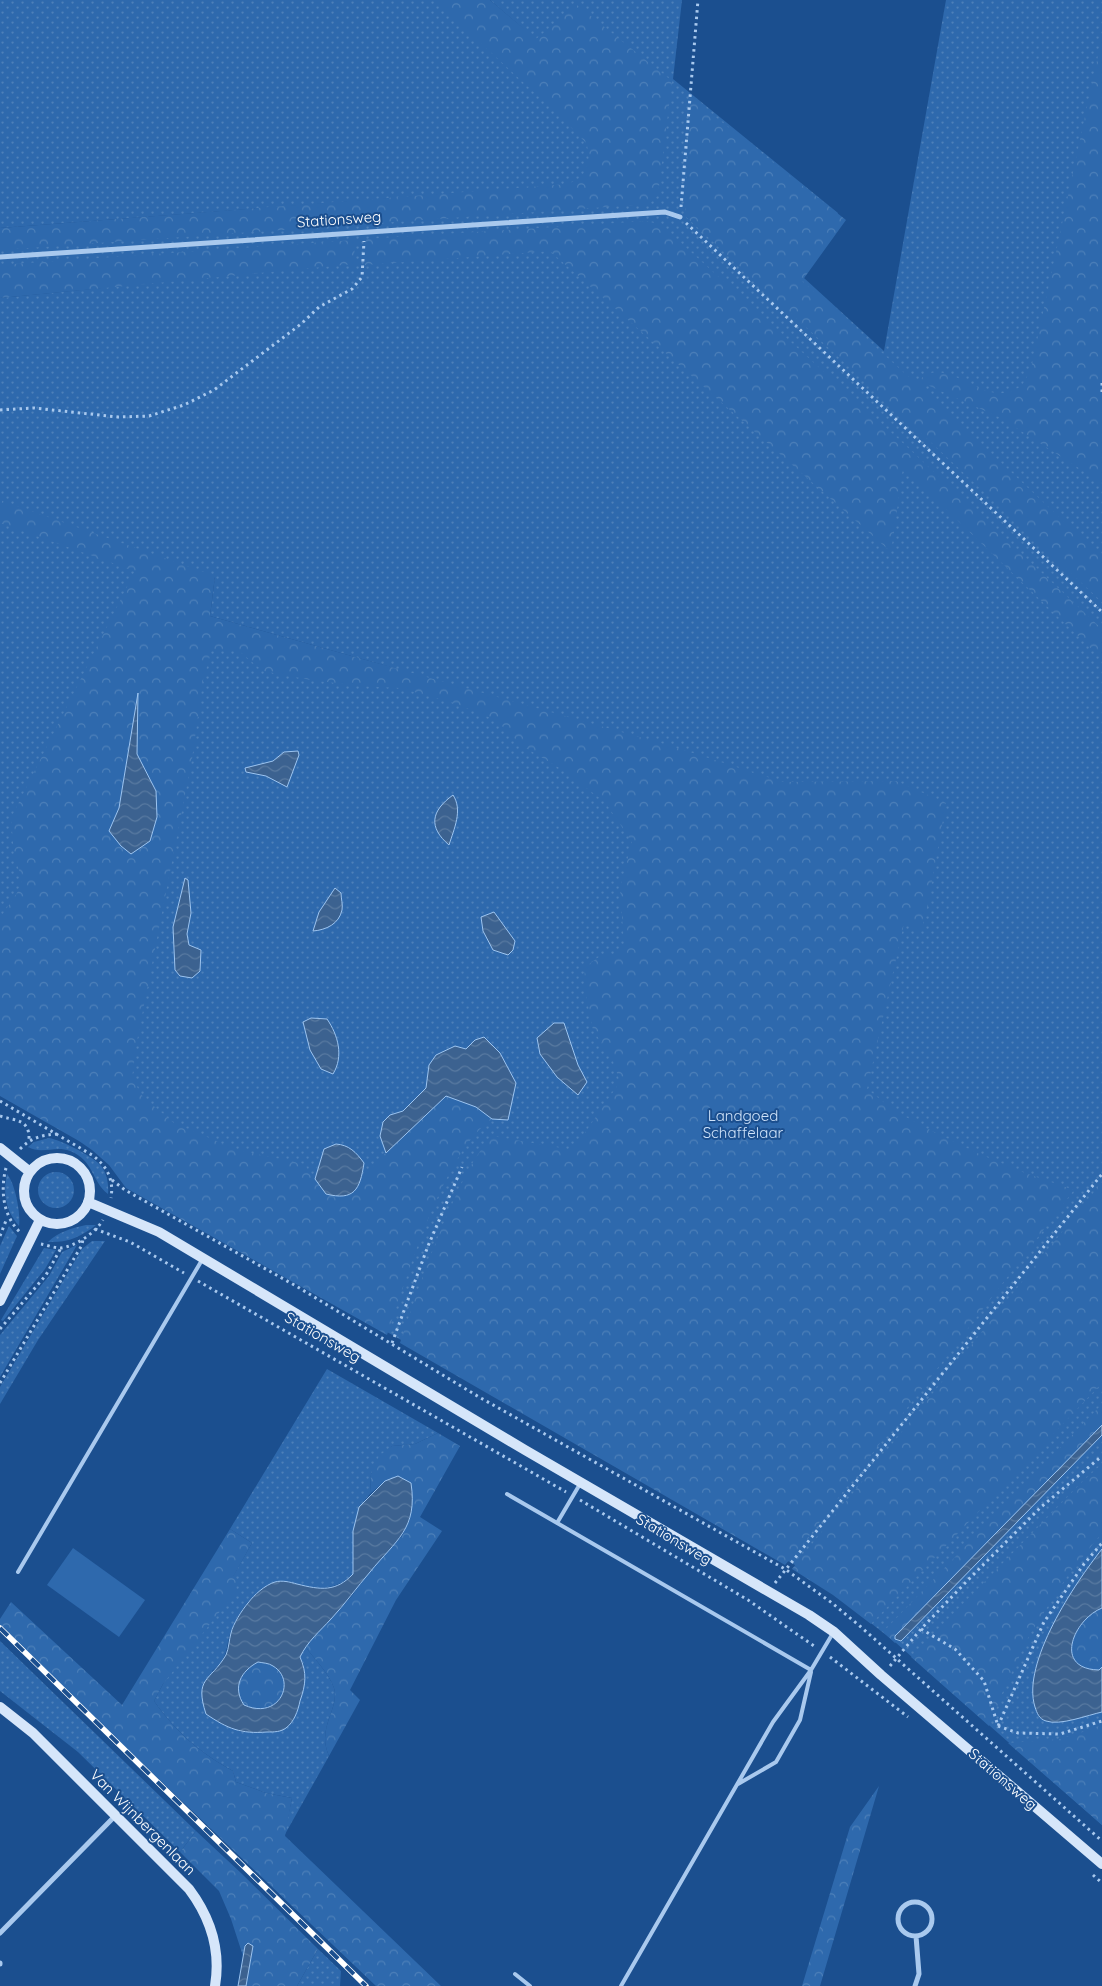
<svg xmlns="http://www.w3.org/2000/svg" width="1102" height="1986" font-family="Quicksand,sans-serif">
<style>
.grass{fill:url(#grass-dots);fill-rule:evenodd}
.forest{fill:url(#forest-crowns);fill-rule:evenodd}
.pitch{fill:#2e69ad}
.water{fill:url(#water-waves);stroke:#9cc4f0;fill-rule:evenodd}
.lines{fill:none;stroke-linecap:round;stroke-linejoin:round}
.path{stroke:#a9c9ee;stroke-width:3;stroke-dasharray:2.5 4;stroke-linecap:butt}
.lane{stroke:#a9c9ee;stroke-width:4}
.street{stroke:#a9c9ee;stroke-width:5}
.secondary{stroke:#d6e6fa;stroke-width:10}
.rail-casing{stroke:#fff;stroke-width:5.5}
.rail{stroke:#1b4f8f;stroke-width:4;stroke-dasharray:11;stroke-linecap:butt}
.labels{text-anchor:middle;dominant-baseline:central;stroke-width:4;stroke-linejoin:round;paint-order:stroke}
.street-label{font-size:15px;fill:#fff;stroke:#1b4f8f}
.park-label{font-size:15px;fill:#cfe3fa;stroke:#1b4f8f}
</style>
<defs>
<pattern id="grass-dots" width="8" height="8" patternUnits="userSpaceOnUse" patternTransform="scale(1.25)"><rect width="8" height="8" fill="#2e69ad"/><path d="M2 2h.1M6 6h.1" fill="none" stroke="#4d80b9" stroke-width="1.8" stroke-linecap="round"/></pattern>
<pattern id="forest-crowns" width="20" height="18" patternUnits="userSpaceOnUse" patternTransform="scale(1.25)"><rect width="20" height="18" fill="#2e69ad"/><path d="M2 6a3 3 0 1 1 6 0M12 15a3 3 0 1 1 6 0" fill="none" stroke="#4d80b9"/></pattern>
<pattern id="water-waves" width="16" height="10" patternUnits="userSpaceOnUse" patternTransform="scale(1.25)"><rect width="16" height="10" fill="#3c6290"/><path d="M0 5q4-4 8 0t8 0" fill="none" stroke="#597aa1"/></pattern>
</defs>
<rect width="100%" height="100%" fill="#1b4f8f"/>
<!-- grass -->
<path class="grass" d="M0,0H488L525,30L490,0H682L673,79L838,213L804,278L884,351L946,0H1102V1825L895,1642L802,1569L128,1184L112,1166L80,1136L0,1094V298L101,288L0,295V231L567,185L0,228ZM215,576L210,616L394,668L195,616Z
M49,1138C61,1140 95,1157 102,1167C107,1174 109,1186 108,1194C91,1181 94,1160 70,1151C55,1145 42,1155 28,1147L34,1142Z
M38 1190a18 18 0 1 1 36 0a18 18 0 1 1-36 0Z
M7,1174C15,1183 21,1214 19,1226C5,1210 3,1193 7,1174Z
M86,1225H96C81,1237 67,1243 48,1242C58,1232 72,1228 86,1225Z
M9,1226L17,1236L0,1274V1246Z
M92,1241H105L38,1340L0,1404V1387L82,1249Z
M77,1245L0,1377V1335L49,1276L62,1252Z
M44,1248L56,1250L45,1269L3,1321L1,1320Z
M327,1369L438,1433L415,1444L392,1446L371,1474L370,1494L359,1507L353,1574C337,1589 322,1590 301,1585C296,1584 290,1581 286,1581C279,1582 265,1587 260,1591C248,1599 236,1617 231,1631C225,1648 229,1658 212,1671L240,1732H277L304,1665L300,1657L305,1646C314,1659 329,1673 334,1688C340,1709 316,1727 329,1756L284,1836L292,1798L266,1793L236,1782L233,1771C200,1753 176,1732 154,1701L163,1684L232,1578L252,1543L230,1529Z
M0,1641L196,1831L180,1852L78,1752L0,1691Z
M318,1949L341,1971L340,1986H297Z"/>
<!-- forest -->
<path class="forest" d="M434,0H490L536,39L577,5L672,81L658,195L649,204L0,250V228L568,184L582,177L589,160L587,144L563,119Z
M1102,37V483L1001,418L925,384L920,387L1102,557V602L907,420L685,216L690,97L846,220L802,281L911,379L916,383C920,380 924,375 928,374C956,363 988,411 1021,386C1025,382 1028,374 1031,369Z
M647,221L661,225L905,445L1102,629V659L903,468L891,552L550,251L365,265L366,239Z
M355,240L354,264L0,298V265Z
M0,500L215,576L210,616L671,746L783,782L896,781L946,803L927,909L920,935L905,919L867,1089L895,1111L924,1127L977,1153L1025,1173L1074,1190L806,1540L785,1565L400,1343C416,1295 432,1248 453,1202C464,1178 474,1156 492,1136L573,1150L620,1082L612,1058L593,1030L584,985L585,967L603,954L619,956L624,944L620,888L632,842L605,802L561,769L521,745L496,720L454,703L400,688L360,686L311,680L263,671L239,651L212,649L203,680L192,759L137,1041L132,1078L143,1097L174,1123L238,1150L304,1164L326,1194L353,1193L379,1159L446,1096L476,1107L492,1119C444,1150 406,1280 387,1335L126,1188L109,1165L92,1150L79,1141L0,1096V918L17,893L22,880L14,854L11,818L135,571L0,523ZM137,699V754L121,846L109,831L119,808Z
M1102,1182V1383L871,1624L833,1595L792,1569Z
M1102,1404V1425L895,1636L897,1641L895,1643L883,1632Z
M438,1433L460,1446L420,1517L442,1531L396,1600L350,1690L360,1700L329,1756C316,1727 340,1709 334,1688C329,1673 314,1659 305,1646L351,1597L369,1572L402,1536L410,1519L385,1481L370,1494L371,1474L379,1456L392,1446L415,1444Z
M1102,1464V1533L1068,1575L1030,1634L1007,1682L989,1726L911,1657L1083,1481Z
M230,1529L252,1543L233,1577L237,1581L236,1591L163,1684L154,1701C176,1732 200,1753 233,1771L236,1782L266,1793L292,1798L285,1836L441,1986H376L0,1628V1619L11,1602L122,1705Z
M1100,1607L1102,1608V1667L1099,1670C1063,1669 1067,1642 1085,1620C1089,1615 1095,1611 1100,1607Z
M258,1662C263,1663 269,1663 273,1666C297,1679 280,1721 244,1705C232,1687 241,1671 258,1662Z
M1102,1726V1825L1008,1743L1060,1739Z
M879,1786L820,1986H802L850,1827Z
M196,1831L241,1873L318,1949L297,1986H246L253,1946H245L243,1956L231,1919L219,1891L180,1852Z"/>
<!-- pitch -->
<path class="pitch" d="M73,1548L145,1600L119,1637L47,1585Z"/>
<!-- water -->
<path class="water" d="M138,693L137,754L156,791L157,817L150,841L131,854L121,846L109,831L119,808Z
M298,751L299,755L287,787L266,776L246,772L245,768L273,761L284,752Z
M453,795C463,810 454,829 449,845C428,827 431,811 453,795Z
M185,878L188,880L191,913L187,934L189,945L201,950L200,971L192,978L180,976L175,970L173,927Z
M335,888L341,893C341,898 343,905 342,910C339,924 326,930 313,931L319,912Z
M494,912L515,941L513,950L508,955L493,950L483,931L481,917Z
M311,1018L327,1019C338,1035 344,1056 333,1074L321,1069L310,1050L303,1022Z
M554,1023H564L578,1065L587,1082L578,1095L557,1077L540,1054L537,1038Z
M484,1037L500,1053L516,1083L508,1120L492,1119L476,1107L446,1096L386,1153L380,1136L383,1122L390,1115L403,1111L426,1088L429,1065L436,1055L455,1046L466,1049L475,1040Z
M336,1144C349,1145 356,1152 364,1163C360,1190 354,1201 326,1194L315,1179L324,1149Z
M1102,1425V1435L901,1641L895,1639V1636Z
M398,1476L411,1483C418,1529 396,1540 370,1572C357,1587 345,1604 331,1619C320,1631 307,1642 300,1657C307,1673 306,1684 300,1701C298,1711 294,1722 286,1728C281,1732 274,1732 267,1732C241,1734 228,1729 206,1714C194,1677 210,1682 226,1655C229,1648 229,1640 231,1633C233,1624 242,1610 248,1603C254,1595 265,1585 275,1582C282,1580 290,1582 297,1584C321,1590 336,1592 353,1574V1531L359,1507L385,1481ZM258,1662C263,1663 269,1663 273,1666C297,1680 280,1721 244,1705C232,1687 241,1671 258,1662Z
M1102,1549V1608C1074,1619 1052,1669 1099,1670L1102,1667V1712C1088,1715 1060,1726 1046,1721C1039,1719 1037,1713 1035,1707C1021,1663 1075,1583 1102,1549Z
M248,1943L253,1946L246,1986H238L245,1946Z"/>
<g class="lines">
<!-- path -->
<path class="path" d="M681,207L698,0
M686,223L1102,612
M1102,383V392
M0,410L34,408L118,417L149,416L184,405L214,390L301,324L319,307L352,289L362,277L364,241
M0,1101L92,1155C107,1166 114,1179 111,1198
M0,1116C14,1121 30,1118 29,1140
M20,1149C31,1138 41,1135 57,1134
M6,1168C0,1190 3,1217 21,1233
M112,1180L125,1190L296,1286L479,1397L785,1569L832,1603L861,1627L1102,1841
M95,1229L130,1242L184,1273
M0,1236L7,1218
M41,1244C47,1245 54,1248 61,1248C76,1246 95,1233 103,1220
M198,1281L566,1492
M0,1329L46,1275L61,1248
M392,1343L428,1246L462,1167
M0,1383L82,1245L83,1239
M580,1500L748,1600L814,1646
M775,1583L1102,1174
M921,1629L955,1649L984,1681L998,1726L1044,1622L1084,1564L1102,1543
M830,1657L908,1717
M890,1666L921,1629L967,1581L1041,1507L1102,1456
M998,1726L1018,1733L1060,1734L1102,1721
M1093,1875L1102,1883"/>
<!-- lane -->
<path class="lane" d="M507,1494L811,1670
M557,1523L580,1484
M18,1572L202,1260
M738,1784L776,1762L800,1720L811,1672
M515,1974L530,1986
M621,1986L773,1722L811,1670L833,1633"/>
<!-- street -->
<path class="street" d="M0,257L665,212L680,217
M898 1919a17 17 0 1 1 34 0a17 17 0 1 1-34 0Z
M0,1933L116,1815
M0,1963V1964
M915,1986L919,1974L916,1936"/>
<!-- secondary -->
<path class="secondary" d="M0,1148L30,1172
M24 1191a33 33 0 1 1 66 0a33 33 0 1 1-66 0Z
M88,1202L159,1232L525,1450L809,1615L834,1632L881,1675L1102,1864
M0,1301L40,1220
M0,1707L33,1733L189,1889C210,1917 221,1950 215,1986"/>
<!-- rail casing -->
<g class="rail-casing">
<path id="rail" d="M0,1628L366,1986"/>
</g>
<!-- rail -->
<use href="#rail" class="rail"/>
</g>
<g class="labels">
<!-- street labels -->
<g class="street-label">
<text transform="translate(339 219) rotate(-4)">Stationsweg</text>
<text transform="translate(323 1337) rotate(30)">Stationsweg</text>
<text transform="translate(674 1539) rotate(31)">Stationsweg</text>
<text transform="translate(1003 1779) rotate(41)">Stationsweg</text>
<text transform="translate(143 1822) rotate(45)">Van Wijnbergenlaan</text>
</g>
<!-- park labels -->
<g class="park-label">
<text x="743" y="1115">Landgoed<tspan x="743" dy="17">Schaffelaar</tspan></text>
</g>
</g>
</svg>
